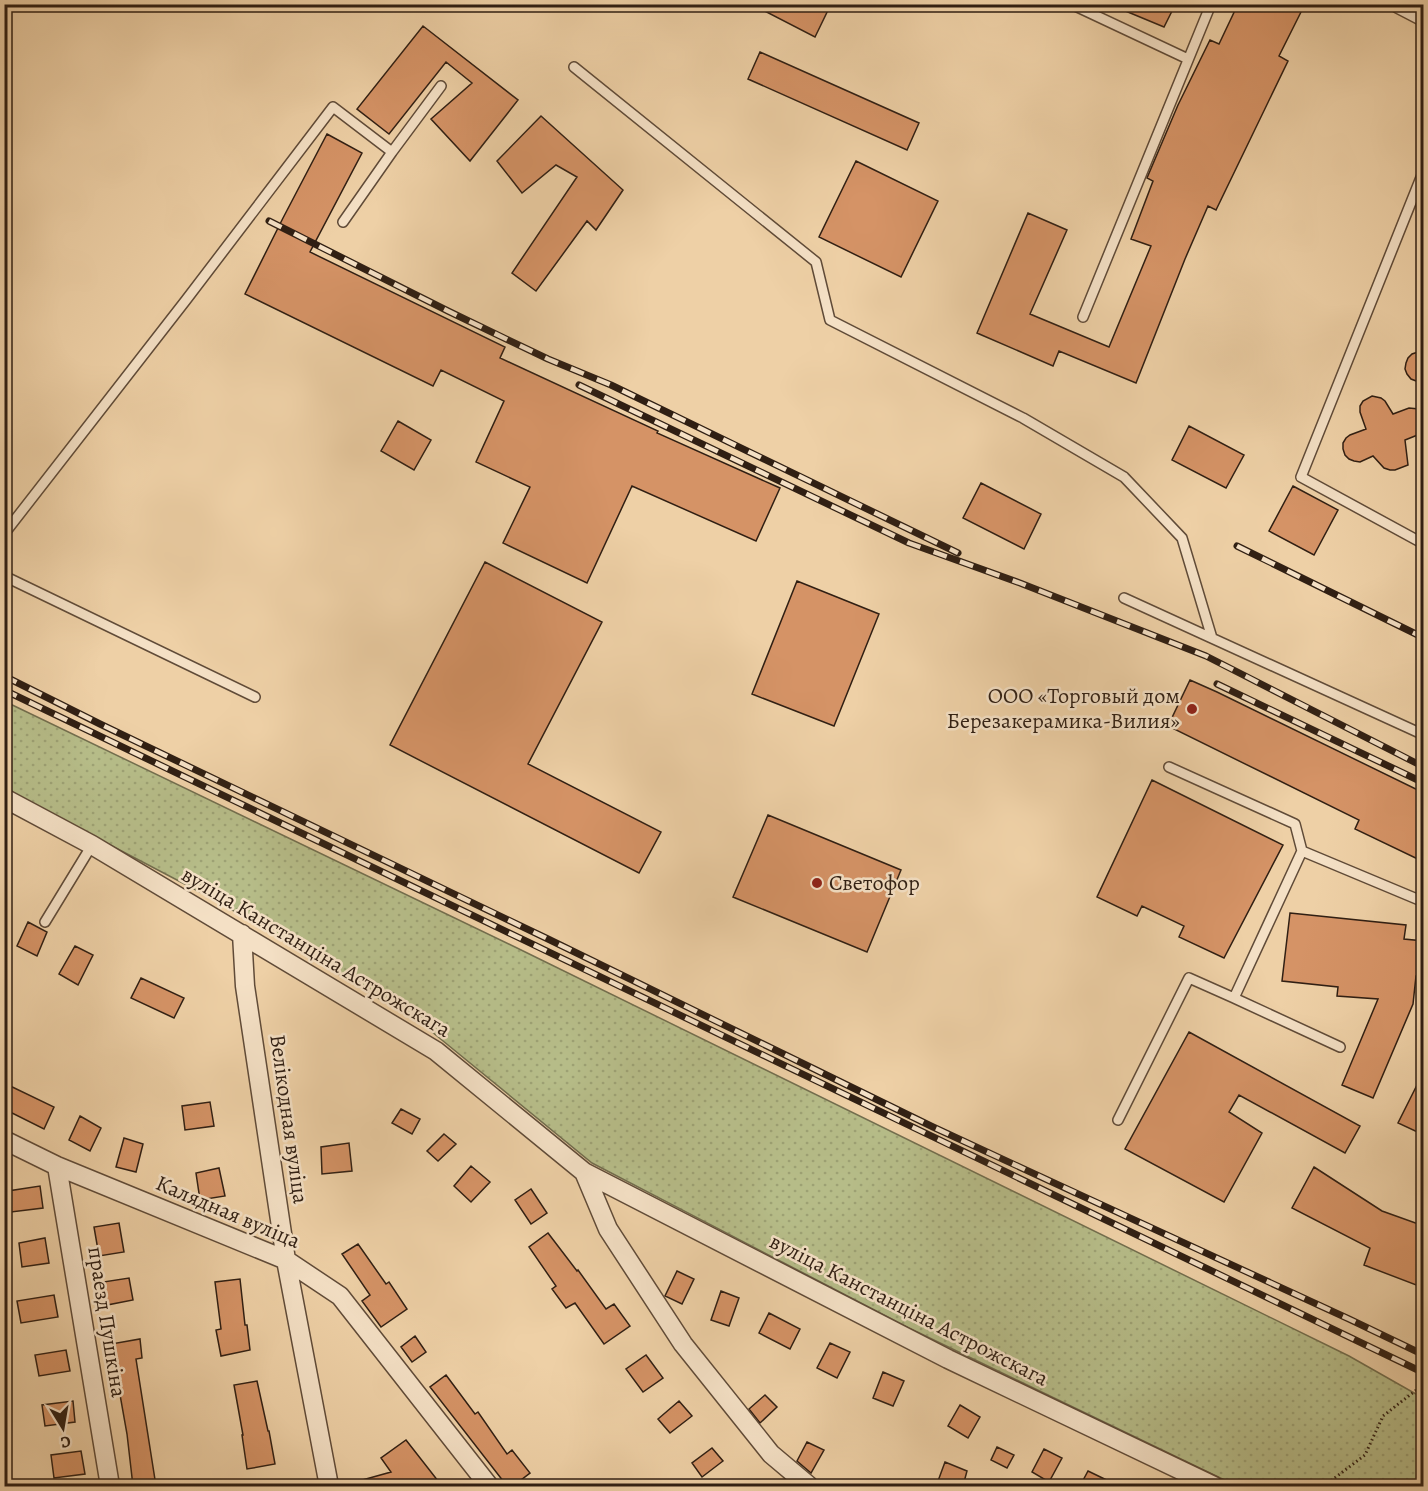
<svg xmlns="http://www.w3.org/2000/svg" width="1428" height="1491" font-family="Alegreya,serif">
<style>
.grass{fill:url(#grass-dots);stroke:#736e4e;stroke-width:1.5}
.building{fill:#d59366;stroke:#301f13;stroke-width:1.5}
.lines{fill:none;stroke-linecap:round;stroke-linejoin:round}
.lane-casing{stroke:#604b38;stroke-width:12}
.street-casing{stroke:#604b38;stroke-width:21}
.path{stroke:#301f13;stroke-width:3;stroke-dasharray:1.5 3;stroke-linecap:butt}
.lane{stroke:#f4e0c5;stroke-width:9}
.street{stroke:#f4e0c5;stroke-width:18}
.rail-casing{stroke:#301f13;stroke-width:7}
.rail{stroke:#f4e0c5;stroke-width:4.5;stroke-dasharray:14;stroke-linecap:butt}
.poi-dot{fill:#8f2418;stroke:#f4e0c5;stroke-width:2}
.labels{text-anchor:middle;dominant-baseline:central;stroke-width:5;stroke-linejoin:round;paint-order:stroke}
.poi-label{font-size:22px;fill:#301f13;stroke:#f4e0c5;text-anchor:end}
.street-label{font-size:22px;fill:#301f13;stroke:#f4e0c5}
</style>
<defs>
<pattern id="grass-dots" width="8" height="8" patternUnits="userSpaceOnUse" patternTransform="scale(1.5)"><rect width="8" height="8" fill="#b6bc88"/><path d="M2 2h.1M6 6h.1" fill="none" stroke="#9da174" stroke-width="1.8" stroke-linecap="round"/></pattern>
</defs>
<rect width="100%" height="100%" fill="#eed0a6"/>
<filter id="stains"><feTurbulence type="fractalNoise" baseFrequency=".00333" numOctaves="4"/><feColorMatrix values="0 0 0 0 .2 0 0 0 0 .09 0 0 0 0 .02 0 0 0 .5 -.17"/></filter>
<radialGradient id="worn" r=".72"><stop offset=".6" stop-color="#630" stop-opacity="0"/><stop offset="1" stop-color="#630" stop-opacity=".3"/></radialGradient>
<!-- grass -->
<path class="grass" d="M4,701L515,947L1349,1356L1423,1398V1486H1237L909,1328L592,1163L426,1027L219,902L5,790Z"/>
<!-- building -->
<path class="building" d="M751,4H831L815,37Z
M1163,4L1173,9L1164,27L1111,5Z
M1238,4H1305L1279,56L1288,61L1216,210L1208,206L1185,259L1136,383L1059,351L1053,366L977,333L1028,213L1067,230L1030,314L1109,347L1151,246L1131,239L1153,181L1147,178L1178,105L1210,40L1219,44Z
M423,26L518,100L470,161L431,119L472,83L446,62L389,134L357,109Z
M760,52L919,123L907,150L748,79Z
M541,116L623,190L596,230L587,221L536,291L512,273L577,177L556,165L522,193L497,161Z
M327,134L362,153L310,252L505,347L500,358L658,431L657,433L780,488L756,541L632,486L587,583L503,543L530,487L476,462L504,401L441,370L433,386L245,294L283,218Z
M856,161L938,201L901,277L819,237Z
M1424,350V384L1411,379L1407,374L1405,369L1406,363L1408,358L1412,354Z
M1372,396L1381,398L1385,401L1393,414L1409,408L1419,409L1424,413V430L1420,434L1405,440L1408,465L1395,470H1390L1384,468L1373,456L1360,462L1354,461L1349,459L1345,455L1343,449V443L1346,438L1350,435L1366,429L1360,412V406L1363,401Z
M398,421L431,440L414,470L381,451Z
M1189,426L1244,455L1226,488L1172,460Z
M981,483L1041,514L1024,549L963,518Z
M1293,486L1338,510L1314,555L1269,531Z
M485,562L602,622L528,764L661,832L639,873L390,745Z
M797,581L879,614L834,726L752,694Z
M1190,680L1217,692L1424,793V862L1355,829L1359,820L1168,726Z
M1152,780L1283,845L1224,958L1179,937L1184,926L1142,906L1137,916L1097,897Z
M768,815L901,870L867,952L733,897Z
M1290,913L1406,925L1404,939L1424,941V977L1416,976L1413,1004L1373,1098L1342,1085L1378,999L1337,996L1338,987L1282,981Z
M28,922L47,932L37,956L17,946Z
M75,946L93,955L78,985L59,974Z
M141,978L184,998L174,1018L131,998Z
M1189,1032L1360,1126L1345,1153L1239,1095L1229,1112L1262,1133L1224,1202L1125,1149Z
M1424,1071V1135L1398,1123Z
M4,1083L54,1107L44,1129L4,1109Z
M210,1102L214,1126L185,1130L182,1106Z
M401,1109L420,1119L412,1134L392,1123Z
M80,1116L101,1128L90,1151L69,1140Z
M444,1134L456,1144L438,1161L427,1151Z
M124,1138L143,1144L136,1172L116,1167Z
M349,1143L352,1171L322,1174L321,1147Z
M471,1166L490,1182L471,1202L454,1186Z
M1314,1167L1382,1211L1424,1226V1288L1364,1265L1370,1248L1292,1208Z
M219,1168L225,1196L200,1200L196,1173Z
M40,1186L43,1208L11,1212L8,1191Z
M531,1189L547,1213L531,1224L515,1200Z
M119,1223L124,1252L99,1256L94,1227Z
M548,1233L577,1271L578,1270L606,1309L614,1304L630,1326L604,1344L575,1303L566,1308L552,1289L556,1286L529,1247Z
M45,1238L49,1263L22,1267L19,1243Z
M358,1244L386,1284L389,1282L407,1309L381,1327L362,1301L370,1295L342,1254Z
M677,1271L694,1279L682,1304L665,1296Z
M129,1278L133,1300L107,1305L103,1282Z
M240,1279L245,1325H247L250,1350L221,1356L216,1330L221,1329L215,1282Z
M721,1291L739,1298L729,1326L711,1320Z
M54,1295L58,1317L21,1323L17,1301Z
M769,1313L800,1329L790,1349L759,1333Z
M415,1336L426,1352L412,1362L401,1347Z
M140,1339L142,1358L136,1359L156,1486H133L127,1434L111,1344Z
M830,1343L850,1352L837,1378L817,1368Z
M66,1350L70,1371L39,1376L35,1355Z
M646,1355L663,1378L643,1392L626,1369Z
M883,1372L904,1381L893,1406L873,1398Z
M446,1375L475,1414L478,1412L507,1454L512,1450L530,1473L513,1486H507L430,1387Z
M257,1381L268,1431H269L275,1464L247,1469L242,1435H243L234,1385Z
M765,1395L777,1407L760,1423L749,1409Z
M73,1401L75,1422L45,1426L42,1405Z
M679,1401L692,1416L670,1433L658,1419Z
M960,1405L980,1417L968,1438L948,1426Z
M406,1440L442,1486H356L355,1482L391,1472L381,1458Z
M807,1442L824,1450L811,1473L797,1461Z
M997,1447L1014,1455L1007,1468L991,1460Z
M712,1448L723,1461L702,1477L692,1463Z
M1044,1449L1062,1458L1049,1482L1032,1472Z
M81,1451L85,1474L54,1478L51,1455Z
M945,1462L967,1471L963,1486H953L938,1481Z
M1088,1471L1119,1486H1080Z"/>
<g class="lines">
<!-- lane casing -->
<g class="lane-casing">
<path id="lane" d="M1071,4L1188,59
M574,67L816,262L830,320L1023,418L1124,477L1182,538L1212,638
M392,152L441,86
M1424,170L1301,477L1424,544
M1083,317L1211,4
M4,534L186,300L333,107L392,152L343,222
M4,576L255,697
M1124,598L1424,735
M1169,767L1295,824L1302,851L1424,902
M45,922L92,845
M1234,998L1340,1047
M1118,1120L1189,978L1234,998L1302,851"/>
</g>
<!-- street casing -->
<g class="street-casing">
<path id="street" d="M1399,4L1424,17
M4,798L92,845L436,1051L584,1172L948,1359L1214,1486
M242,934L245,986L286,1260L329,1486
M4,1140L57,1166L286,1260L340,1296L489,1486
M57,1166L110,1486
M584,1172L608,1229L683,1344L771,1454L809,1486"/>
</g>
<!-- path -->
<path class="path" d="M1324,1486L1365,1455L1383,1416L1424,1384"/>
<!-- lane -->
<use href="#lane" class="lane"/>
<!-- street -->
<use href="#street" class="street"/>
<!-- rail casing -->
<g class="rail-casing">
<path id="rail" d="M269,221L448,311L548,359L611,385L958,553
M579,385L909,543L1020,583L1206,656L1424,767
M1237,546L1424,638
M4,676L100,724L548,939L933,1127L1349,1319L1424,1355
M1217,684L1424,783
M4,690L1424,1373"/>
</g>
<!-- rail -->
<use href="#rail" class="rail"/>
</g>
<!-- markers -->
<g class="poi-dot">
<circle cx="1192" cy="709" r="6"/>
<circle cx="817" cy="883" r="6"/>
</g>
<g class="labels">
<!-- poi labels -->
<g class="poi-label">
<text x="1180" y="696">ООО «Торговый дом<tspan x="1180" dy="25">Березакерамика-Вилия»</tspan></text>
<text x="829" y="883" text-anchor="start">Светофор</text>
</g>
<!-- street labels -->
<g class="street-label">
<text transform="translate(316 952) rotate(31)">вуліца Канстанціна Астрожскага</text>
<text transform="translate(289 1119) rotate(82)">Велікодная вуліца</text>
<text transform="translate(228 1212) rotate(23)">Калядная вуліца</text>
<text transform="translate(909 1310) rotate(27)">вуліца Канстанціна Астрожскага</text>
<text transform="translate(107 1322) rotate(81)">праезд Пушкіна</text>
</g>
</g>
<!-- margin -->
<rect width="1428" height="1491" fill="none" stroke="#eed0a6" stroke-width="24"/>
<rect x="6" y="6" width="1416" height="1479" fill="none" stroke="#301f13" stroke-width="3"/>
<rect x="12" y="12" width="1404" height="1467" fill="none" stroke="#301f13" stroke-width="1.5"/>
<!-- north arrow -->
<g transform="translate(63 1428) rotate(169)" stroke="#f4e0c5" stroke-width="4.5" paint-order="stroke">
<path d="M0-4.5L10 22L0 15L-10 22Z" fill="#301f13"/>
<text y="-9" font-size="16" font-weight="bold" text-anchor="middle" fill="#301f13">С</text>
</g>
<rect width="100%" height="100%" filter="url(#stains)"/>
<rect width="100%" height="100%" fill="url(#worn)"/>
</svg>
